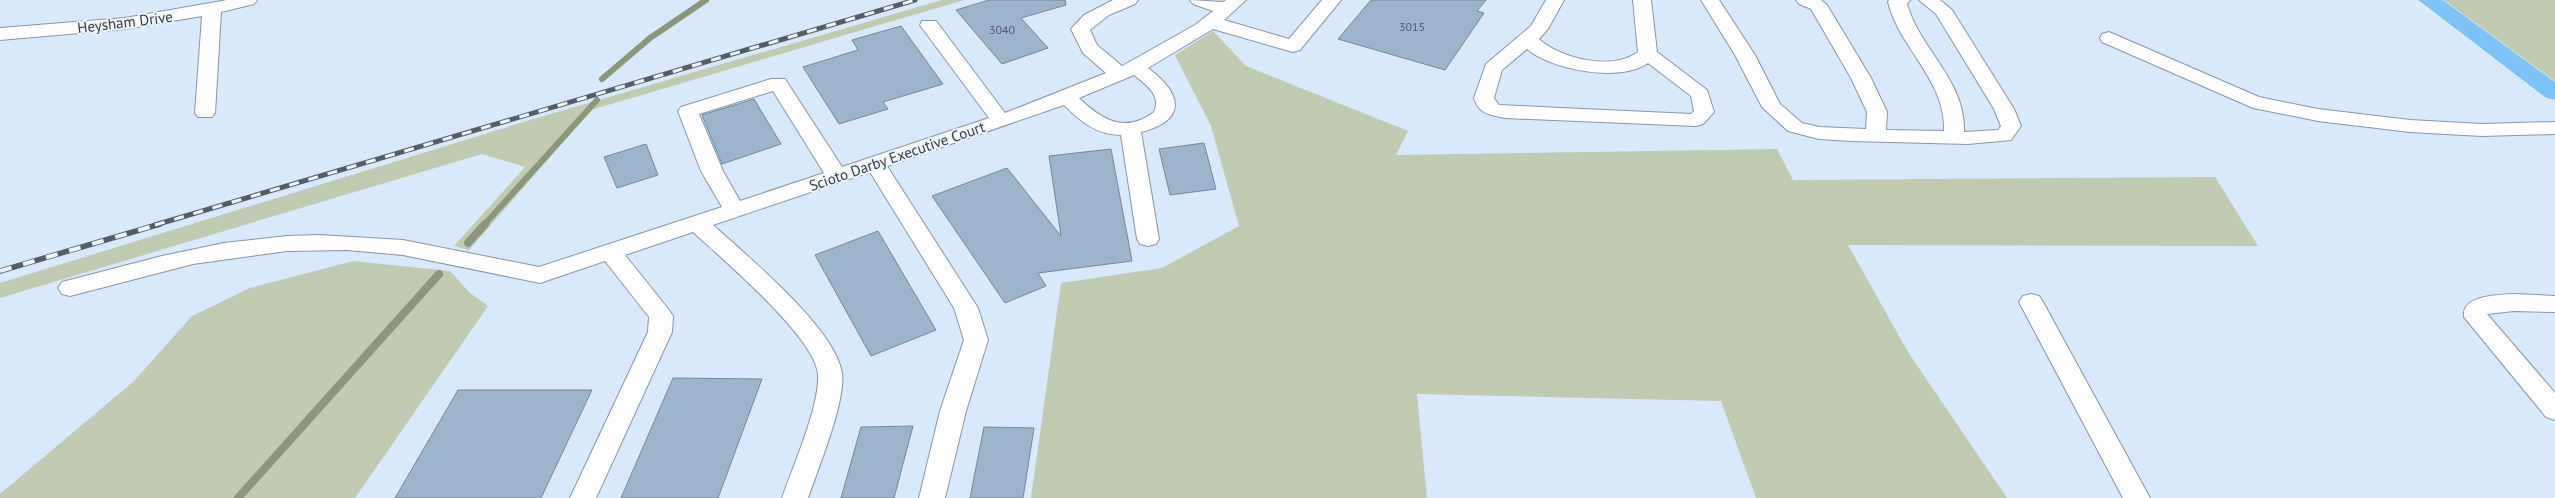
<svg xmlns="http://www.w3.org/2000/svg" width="2555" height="498" font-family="'PT Sans',sans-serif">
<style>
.green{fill:#c0cbb1}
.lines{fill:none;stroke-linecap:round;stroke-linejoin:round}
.stream-far1{stroke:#8b967a;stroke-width:6}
.stream{stroke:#8b967a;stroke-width:8}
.building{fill:#9db5cc;stroke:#768696}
.minor-casing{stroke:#8696a7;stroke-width:2}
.major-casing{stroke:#fff;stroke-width:1}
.minor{fill:#fff;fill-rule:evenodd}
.major{fill:#7dc3f8;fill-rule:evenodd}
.rail-far1-casing{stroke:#555e67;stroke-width:5}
.rail-casing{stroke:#555e67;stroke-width:5.5}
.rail-far1{stroke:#edf4fb;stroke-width:3;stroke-dasharray:10;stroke-linecap:butt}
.rail{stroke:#edf4fb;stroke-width:4;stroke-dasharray:12;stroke-linecap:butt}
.labels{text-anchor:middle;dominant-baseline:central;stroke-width:4;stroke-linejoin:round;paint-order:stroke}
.number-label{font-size:12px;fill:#4e5964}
.street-label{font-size:15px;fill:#333a41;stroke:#edf4fb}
</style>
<rect width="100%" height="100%" fill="#d7e9fa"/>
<!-- green -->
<path class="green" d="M942,0H964L591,110L469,250L454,246L525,167L482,154L0,298V283L530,120Z
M2442,0H2555V83Z
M1213,31L1246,66L1408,131L1396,155L1777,149L1793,180L2215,177L2258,246L1848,245L1908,352L2007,498H1756L1721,401L1417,394L1427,498H1031L1061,283L1162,268L1239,226L1211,126L1175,55Z
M353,261L450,271L469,292L488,306L355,498H0V494L134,381L192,316L250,288Z"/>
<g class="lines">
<!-- stream-far1 -->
<path class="stream-far1" d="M602,79L650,38L706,0
M484,225L597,100"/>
<!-- stream -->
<path class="stream" d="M468,243L485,224
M238,498L439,274"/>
</g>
<!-- building -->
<path class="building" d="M989,0H1065L1066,5L1021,18L1048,48L1002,64L956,10Z
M1371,0H1486L1477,11L1484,13L1445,70L1338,39Z
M901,26L943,84L883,102L888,109L839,124L803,67L858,50L852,40Z
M754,99L781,144L722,164L702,115Z
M1204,143L1216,189L1170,195L1159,149Z
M646,144L658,175L617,188L604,157Z
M1111,149L1132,261L1038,273L1046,286L1005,303L932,196L1007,168L1061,236L1049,156Z
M878,231L936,330L871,356L815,255Z
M673,378L762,379L718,498H621Z
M458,390H592L541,498H395Z
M913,426L894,498H841L861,427Z
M984,427L1034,428L1023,498H970Z"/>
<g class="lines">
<!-- minor casing -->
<g class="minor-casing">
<path id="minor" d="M227,0H257L254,4L221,12L215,113L212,117H198L195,113L202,16L125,29L0,40V28L125,18Z
M1113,0H1138L1135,4L1109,15L1090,30L1097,45L1122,66L1195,25L1213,11L1193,4L1190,0L1223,2L1226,0H1246L1224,20L1289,39L1322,0H1341L1300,50L1293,52L1213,29L1148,68C1182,93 1188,120 1141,132L1159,239L1156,244L1148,246L1140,244L1137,239L1121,135C1096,135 1080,121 1064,105L887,166L978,308L988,340L966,411L945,498H919L940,411L964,340L954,308L870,172L713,225C746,255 836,329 842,373C846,401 818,469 808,498H782C793,466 820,406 818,374C815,337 721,258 693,232L625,255L669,310L673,316L672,332L596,498H570L648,332L649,317L605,261L540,283L403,255L347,250L287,251L193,264L70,296L62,294L58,288L62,282L162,256L224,243L287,236L319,235L403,240L539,267L722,207L701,171L678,111L681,107L771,79H785L842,167L989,118L920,25L922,21H936L1005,113L1106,73L1083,53L1071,29L1084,15ZM1134,75C1145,84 1162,95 1154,112C1125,134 1102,120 1079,98ZM773,91L824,173L740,201L723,171L699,114Z
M1546,0H1564L1548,29L1539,39C1561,59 1613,71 1638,52L1633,0H1651L1657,52L1707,90L1714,112L1703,124L1696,126L1505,118C1491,115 1478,114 1474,98L1486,64L1531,26ZM1527,49C1551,70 1621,83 1648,63L1691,96L1694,111L1691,114L1499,105L1494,98L1502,70Z
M1701,0H1719L1755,55L1780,104L1802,123L1819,127L1866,129L1867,112L1851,78L1811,9L1799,4L1796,0H1821L1827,5L1871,78L1887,112L1886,130L1944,131C1946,80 1899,48 1888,2L1889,0H1910L1907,4C1920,50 1966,80 1964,132L1998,130L2001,126L1994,109L1936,14L1919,0H1940L1952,10L2014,109L2021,126L2011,140L1968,144L1851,141L1819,139L1788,131L1762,107L1735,55Z
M2109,32L2259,97L2318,109L2410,120L2482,124L2555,122V134L2482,136L2410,132L2318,121L2253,108L2102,42L2100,38L2102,34Z
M2031,294L2039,296L2043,302L2150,498H2123L2019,302L2023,296Z
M2514,294L2555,296V312L2514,311L2487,314L2555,393V420L2546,417L2464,317C2461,295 2498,295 2514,294Z"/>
</g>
<!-- major casing -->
<g class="major-casing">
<path id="major" d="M2418,0H2443L2555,82V100L2546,98Z"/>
</g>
<!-- minor -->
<use href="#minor" class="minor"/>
<!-- major -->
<use href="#major" class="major"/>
<!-- rail-far1 casing -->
<g class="rail-far1-casing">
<path id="rail-far1" d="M155,225L915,0"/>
</g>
<!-- rail casing -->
<g class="rail-casing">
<path id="rail" d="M0,271L160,224"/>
</g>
<!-- rail-far1 -->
<use href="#rail-far1" class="rail-far1"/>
<!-- rail -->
<use href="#rail" class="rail"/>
</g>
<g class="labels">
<!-- number labels -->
<g class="number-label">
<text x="1412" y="26">3015</text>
<text x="1002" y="29">3040</text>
</g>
<!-- street labels -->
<g class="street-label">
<text transform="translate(125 22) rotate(-7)">Heysham Drive</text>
<text transform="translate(897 156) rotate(-19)">Scioto Darby Executive Court</text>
</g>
</g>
</svg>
